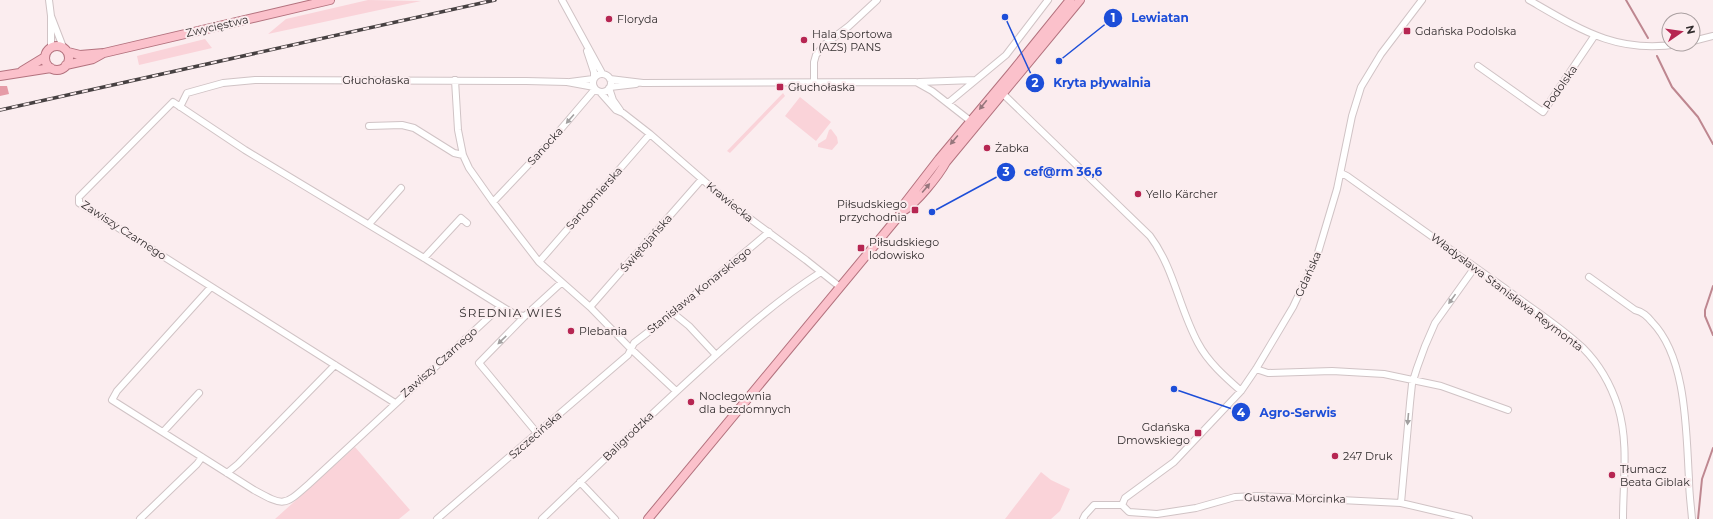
<svg xmlns="http://www.w3.org/2000/svg" width="1713" height="519" font-family="Montserrat,sans-serif">
<style>
.green{fill:#fad3d9}
.forest{fill:#e59ba7}
.lines{fill:none;stroke-linecap:round;stroke-linejoin:round}
.stream{stroke:#be8790;stroke-width:2}
.minor-casing{stroke:#d0c3c5;stroke-width:8}
.major-casing{stroke:#b3727e;stroke-width:10}
.minor{stroke:#fff;stroke-width:6}
.major{stroke:#fbc1cb;stroke-width:8}
.rail-casing{stroke:#474142;stroke-width:3.5}
.rail{stroke:#fbedef;stroke-width:2;stroke-dasharray:6;stroke-linecap:butt}
.oneway{fill:#96767c}
.oneway2{fill:#a2a0a0}
.poi-dot{fill:#b62652;stroke:#fbedef;stroke-width:1.5}
.labels{text-anchor:middle;dominant-baseline:central;stroke-width:4;stroke-linejoin:round;paint-order:stroke}
.poi-label{font-size:11px;fill:#312c2d;stroke:#fbedef;text-anchor:start}
.street-label{font-size:11px;fill:#312c2d;stroke:#fbedef}
.neighbourhood-label{font-size:12px;letter-spacing:1px;fill:#312c2d;stroke:#fbedef}
.leader{fill:none;stroke:#1d4ed8;stroke-width:1.5}
.callout-dot{fill:#1d4ed8;stroke:#fbedef;stroke-width:1.5}
.mark-label{font-size:12px;text-anchor:middle;font-weight:bold;fill:#fff}
.callout-label{font-size:12px;text-anchor:middle;font-weight:bold;fill:#1d4ed8;stroke:#fbedef;stroke-width:4;stroke-linejoin:round;paint-order:stroke}
</style>
<rect width="100%" height="100%" fill="#fbedef"/>
<!-- green -->
<path class="green" d="M368,0L421,1L268,34L286,19Z
M205,39L212,48L139,65L137,56Z
M783,93L785,96L730,153L727,151Z
M800,97L831,122L816,141L785,116Z
M831,129L837,137L838,143L832,150L818,147V144L826,139L829,130Z
M355,447L410,510L399,519H275Z
M1041,472L1051,480L1070,489L1060,511L1051,519H1005Z"/>
<!-- forest -->
<path class="forest" d="M0,86H7L9,94L0,96Z"/>
<g class="lines">
<!-- stream -->
<path class="stream" d="M1626,0L1648,38
M1657,56L1672,87L1698,117L1713,144
M1713,286L1705,310V316L1713,335
M1698,519L1702,479L1713,448"/>
<!-- minor casing -->
<g class="minor-casing">
<path id="minor" d="M49,0L51,16L63,47
M562,0L602,73
M1529,0C1581,30 1617,54 1679,44
M1693,41L1713,36
M51,47V17
M587,51L594,72V78
M1478,66L1543,112L1595,35
M593 83a9 9 0 1 1 18 0a9 9 0 1 1-18 0Z
M610,79L643,83L916,82L932,91L973,123
M455,80L458,130L463,155L469,168L493,202L539,262L590,307L631,349L676,391
M570,82L593,79
M814,82V62L816,55L824,45L849,26L877,0
M919,82L975,80
M610,87L636,84
M609,88L613,100L620,110
M600,92L616,110L623,113L650,134L733,206L806,260L840,287
M1001,92L1150,236C1174,268 1179,308 1198,343C1208,362 1225,377 1241,391
M948,103L1006,55L1048,0
M180,107L187,93L223,83L255,80L526,81L567,82L594,87
M369,126L402,125L414,128L454,153L463,155
M1341,173L1347,176C1399,213 1451,250 1503,287C1529,307 1559,325 1583,348C1599,364 1611,385 1618,407C1629,443 1623,482 1623,519
M493,202L549,143L595,89
M369,224L401,188
M424,258L461,218L467,223
M539,262L650,134
M1589,277L1635,310C1643,312 1647,316 1652,322C1687,358 1686,432 1689,479C1689,493 1691,506 1692,519
M211,287L117,391L112,400L254,490C285,507 284,506 310,483L501,306
M590,307L702,179
M673,313L689,326L716,355
M1256,369L1268,373L1332,371L1384,374L1441,386L1508,410
M395,403L79,203V197L173,102L245,150L424,258L501,306L516,315L525,316
M163,432L199,393
M537,433L479,363L525,316L561,283
M227,473L238,464L335,365
M580,482L615,519
M1401,503L1410,403L1412,384L1417,368L1425,346L1435,323L1475,267
M1122,505L1125,498L1174,462L1241,391L1256,369L1293,307L1317,256L1337,189L1352,116L1361,87L1381,54L1422,0
M1122,505L1129,512L1157,514L1196,508L1235,497L1258,496L1401,503L1469,519
M140,519L197,464L202,457
M437,519L628,355L634,343L673,313L769,232
M542,519C595,468 647,418 701,369C739,334 777,300 821,272
M1083,519L1085,515L1094,505H1122"/>
</g>
<!-- major casing -->
<g class="major-casing">
<path id="major" d="M45 58a12 12 0 1 1 24 0a12 12 0 1 1-24 0Z
M68,52L80,55L104,53L330,0
M66,65L93,59L102,54
M22,71L45,57
M0,76L51,68
M903,211L905,203L939,159L1011,73L1070,0
M648,519L903,211C916,204 939,175 946,162L1080,0"/>
</g>
<!-- minor -->
<use href="#minor" class="minor"/>
<!-- major -->
<use href="#major" class="major"/>
<!-- rail casing -->
<g class="rail-casing">
<path id="rail" d="M0,110L495,0"/>
</g>
<!-- rail -->
<use href="#rail" class="rail"/>
</g>
<!-- one-way arrows -->
<defs><path id="oneway-solid" d="M-6-.8H1V-3.2L6.5 0L1 3.2V.8H-6Z"/></defs>
<g class="oneway">
<use href="#oneway-solid" transform="translate(983 105) rotate(129)"/>
<use href="#oneway-solid" transform="translate(954 140) rotate(130)"/>
<use href="#oneway-solid" transform="translate(926 188) rotate(-50)"/>
</g>
<g class="oneway2">
<use href="#oneway-solid" transform="translate(570 119) rotate(131)"/>
<use href="#oneway-solid" transform="translate(1452 299) rotate(126)"/>
<use href="#oneway-solid" transform="translate(502 340) rotate(136)"/>
<use href="#oneway-solid" transform="translate(1408 419) rotate(95)"/>
</g>
<!-- markers -->
<g class="poi-dot">
<circle cx="609" cy="19" r="4"/>
<rect x="1403" y="27" width="8" height="8" rx="2"/>
<circle cx="804" cy="40" r="4"/>
<rect x="776" y="83" width="8" height="8" rx="2"/>
<circle cx="987" cy="148" r="4"/>
<circle cx="1138" cy="194" r="4"/>
<rect x="911" y="206" width="8" height="8" rx="2"/>
<rect x="857" y="244" width="8" height="8" rx="2"/>
<circle cx="571" cy="331" r="4"/>
<circle cx="691" cy="402" r="4"/>
<rect x="1194" y="429" width="8" height="8" rx="2"/>
<circle cx="1335" cy="456" r="4"/>
<circle cx="1612" cy="475" r="4"/>
</g>
<g class="labels">
<!-- poi labels -->
<g class="poi-label">
<text x="617" y="19">Floryda</text>
<text x="1415" y="31">Gdańska Podolska</text>
<text x="812" y="34">Hala Sportowa<tspan x="812" dy="13">I (AZS) PANS</tspan></text>
<text x="788" y="87">Głuchołaska</text>
<text x="995" y="148">Żabka</text>
<text x="1146" y="194">Yello Kärcher</text>
<text x="907" y="204" text-anchor="end">Piłsudskiego<tspan x="907" dy="13">przychodnia</tspan></text>
<text x="869" y="242">Piłsudskiego<tspan x="869" dy="13">lodowisko</tspan></text>
<text x="579" y="331">Plebania</text>
<text x="699" y="396">Noclegownia<tspan x="699" dy="13">dla bezdomnych</tspan></text>
<text x="1190" y="427" text-anchor="end">Gdańska<tspan x="1190" dy="13">Dmowskiego</tspan></text>
<text x="1343" y="456">247 Druk</text>
<text x="1620" y="469">Tłumacz<tspan x="1620" dy="13">Beata Giblak</tspan></text>
</g>
<!-- street labels -->
<g class="street-label">
<text transform="translate(217 26) rotate(-13)">Zwycięstwa</text>
<text x="376" y="80">Głuchołaska</text>
<text transform="translate(1560 87) rotate(-55)">Podolska</text>
<text transform="translate(545 146) rotate(-48)">Sanocka</text>
<text transform="translate(594 198) rotate(-49)">Sandomierska</text>
<text transform="translate(730 202) rotate(39)">Krawiecka</text>
<text transform="translate(124 230) rotate(33)">Zawiszy Czarnego</text>
<text transform="translate(646 243) rotate(-49)">Świętojańska</text>
<text transform="translate(1308 274) rotate(-66)">Gdańska</text>
<text transform="translate(699 290) rotate(-39)">Stanisława Konarskiego</text>
<text transform="translate(1507 292) rotate(37)">Władysława Stanisława Reymonta</text>
<text transform="translate(439 362) rotate(-42)">Zawiszy Czarnego</text>
<text transform="translate(535 435) rotate(-41)">Szczecińska</text>
<text transform="translate(628 436) rotate(-44)">Baligrodzka</text>
<text transform="translate(1295 498) rotate(1)">Gustawa Morcinka</text>
</g>
<!-- neighbourhood labels -->
<g class="neighbourhood-label">
<text x="511" y="312">ŚREDNIA WIEŚ</text>
</g>
</g>
<!-- callouts -->
<path class="leader" d="M1059 61L1113 18M1005 17L1035 83M932 212L1006 172M1174 389L1241 412"/>
<g class="callout-dot">
<circle cx="1059" cy="61" r="4"/>
<circle cx="1005" cy="17" r="4"/>
<circle cx="932" cy="212" r="4"/>
<circle cx="1174" cy="389" r="4"/>
<circle cx="1113" cy="18" r="10"/>
<circle cx="1035" cy="83" r="10"/>
<circle cx="1006" cy="172" r="10"/>
<circle cx="1241" cy="412" r="10"/>
</g>
<g class="mark-label">
<text x="1113" y="22">1</text>
<text x="1035" y="87">2</text>
<text x="1006" y="176">3</text>
<text x="1241" y="417">4</text>
</g>
<g class="callout-label">
<text x="1160" y="22">Lewiatan</text>
<text x="1102" y="87">Kryta pływalnia</text>
<text x="1063" y="176">cef@rm 36,6</text>
<text x="1298" y="417">Agro-Serwis</text>
</g>
<!-- north arrow -->
<g transform="translate(1681 32) rotate(77)"><circle r="19" fill="#fbedef" stroke="#aaa0a1"/>
<path d="M0-3L7 15L0 10L-7 15Z" fill="#b62652"/>
<text y="-6" font-size="11" font-weight="bold" text-anchor="middle" fill="#312c2d">N</text>
</g>
</svg>
